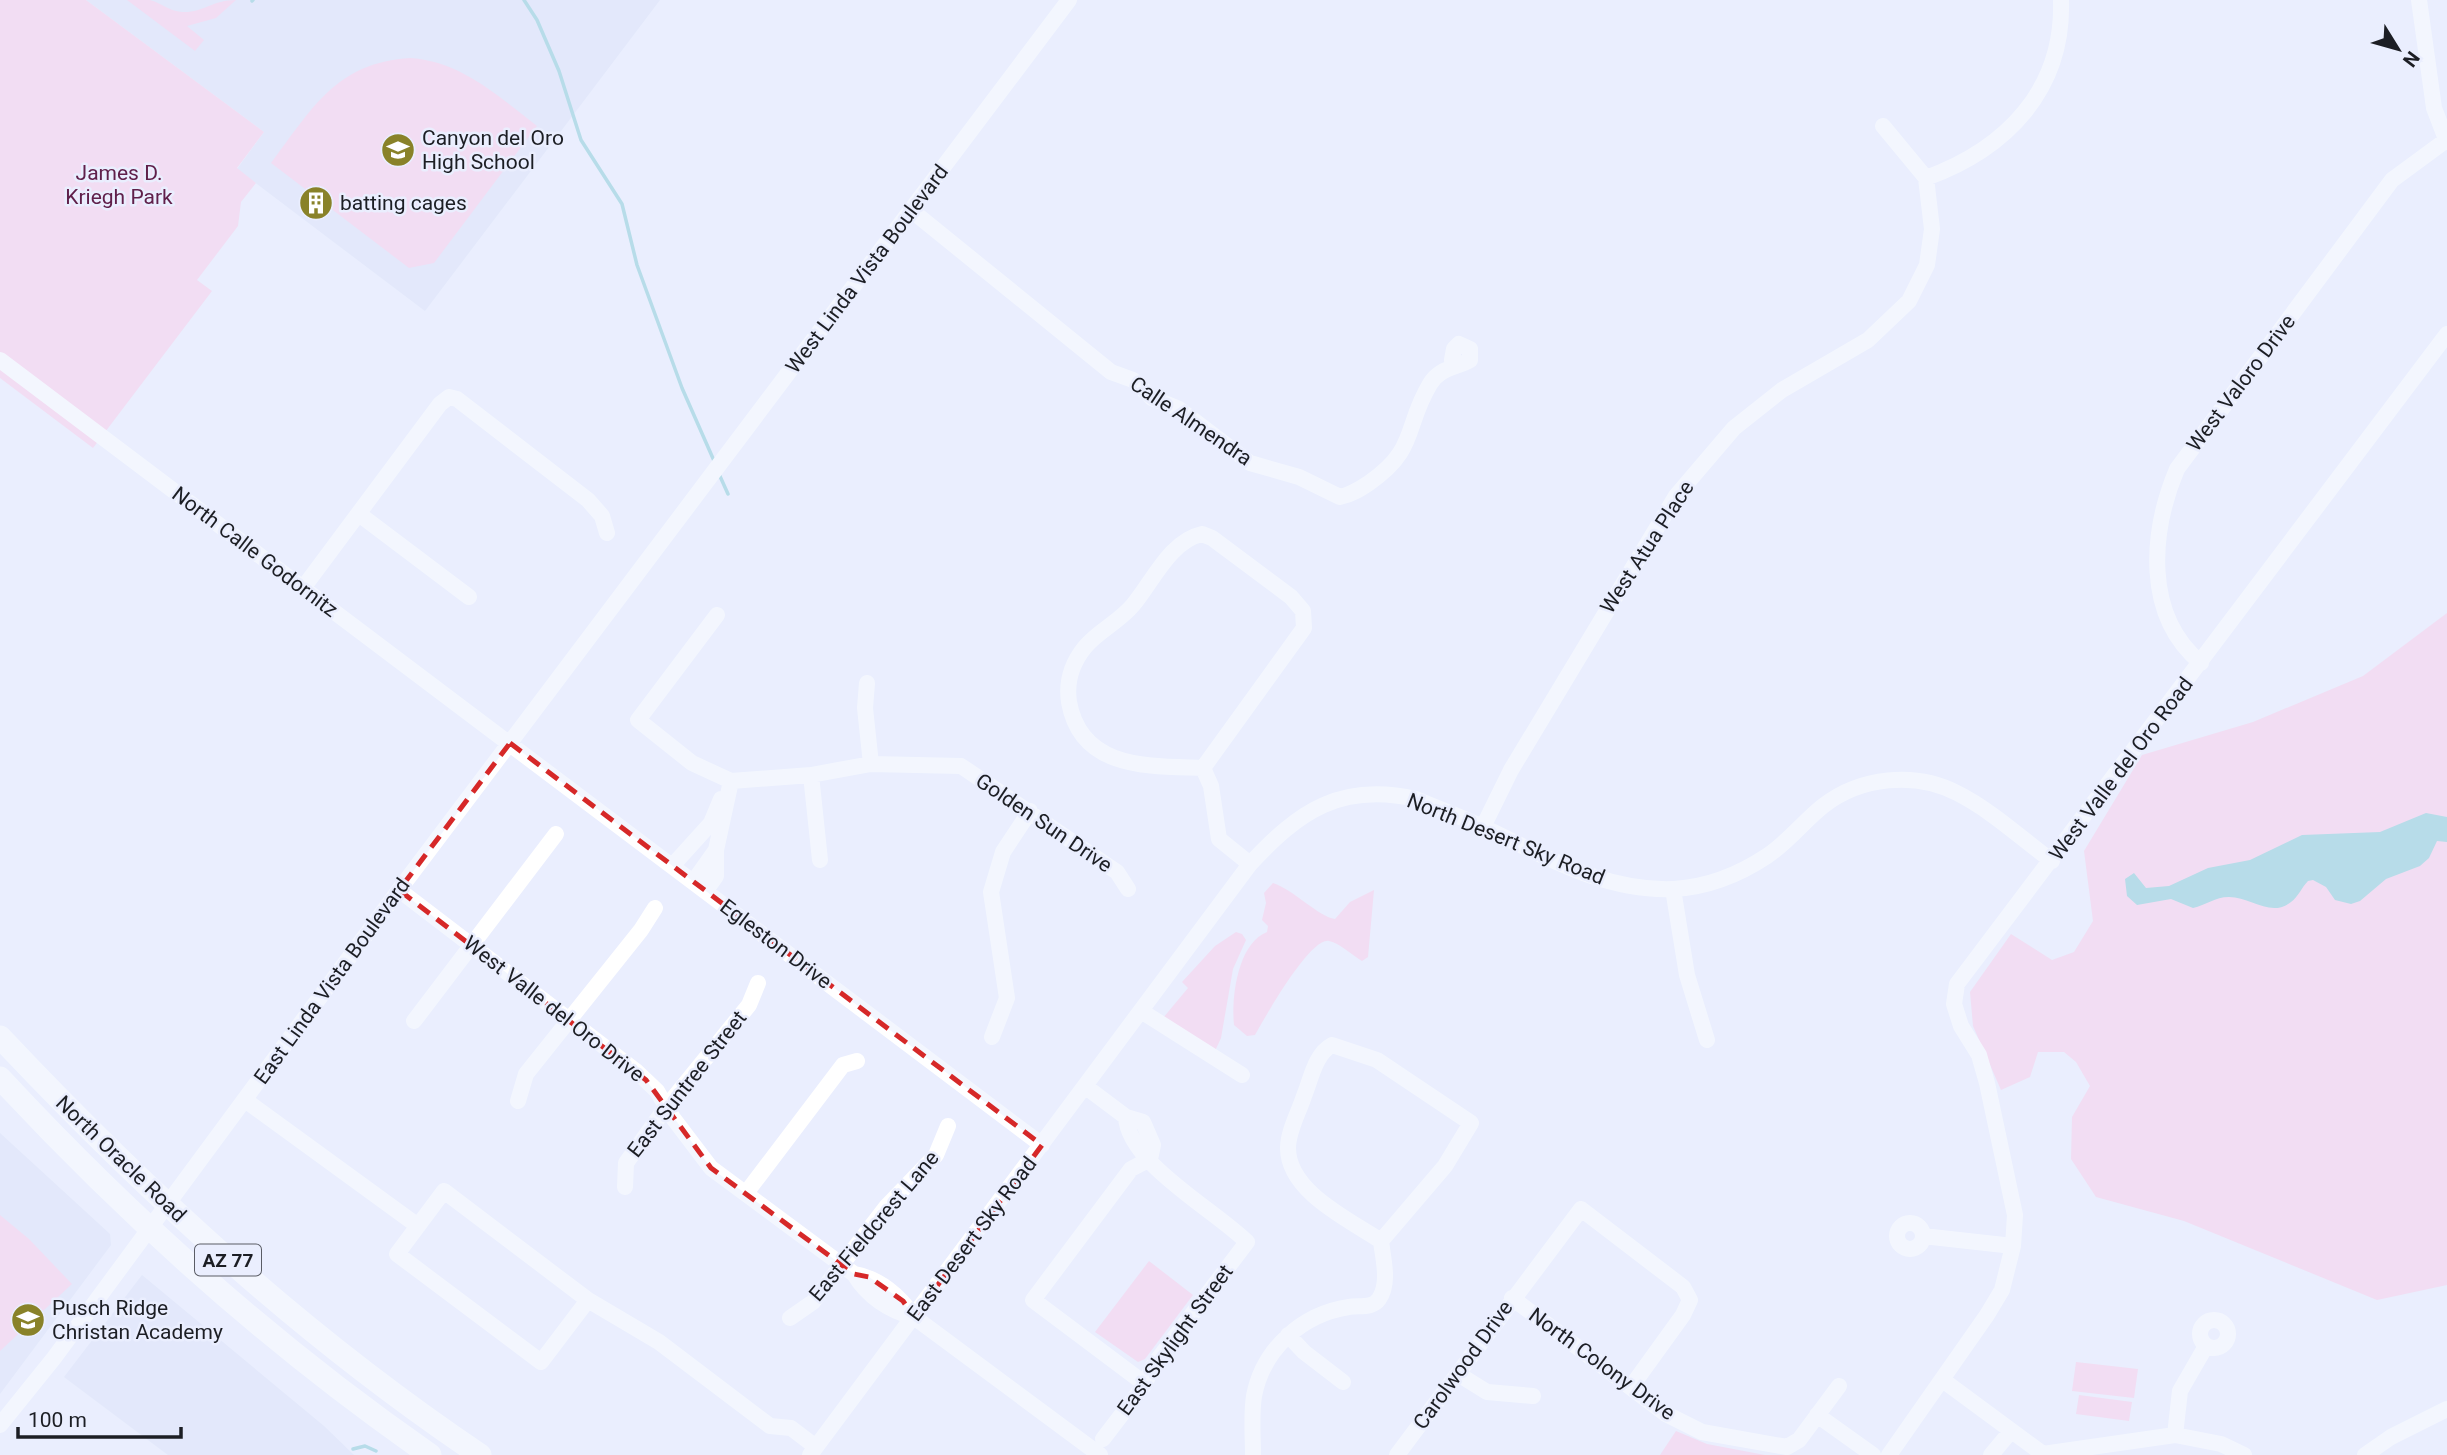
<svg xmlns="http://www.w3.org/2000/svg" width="2447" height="1455" font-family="Roboto,sans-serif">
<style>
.built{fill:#dbe0f8}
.green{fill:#fcc8e6}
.water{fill:#7ac6d0}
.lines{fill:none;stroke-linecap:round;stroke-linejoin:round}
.stream{stroke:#7ac6d0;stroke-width:3.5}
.minor{stroke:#fff;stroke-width:16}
.highway{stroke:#fff;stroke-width:23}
.marked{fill:none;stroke:#d62828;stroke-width:5;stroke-dasharray:14 9;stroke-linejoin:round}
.labels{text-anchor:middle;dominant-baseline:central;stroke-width:5;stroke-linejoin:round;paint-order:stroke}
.shield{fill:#eaeefe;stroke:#5a5c65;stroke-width:2}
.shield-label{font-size:19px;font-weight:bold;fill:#1c1e24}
.poi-label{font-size:21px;fill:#1c1e24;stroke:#eaeefe;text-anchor:start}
.park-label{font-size:21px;fill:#60204b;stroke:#eaeefe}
.street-label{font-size:21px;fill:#1c1e24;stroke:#eaeefe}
</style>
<rect width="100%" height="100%" fill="#eaeefe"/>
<!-- built -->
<path class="built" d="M86,0H660L425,311L237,169L264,132Z
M0,1133L110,1234L111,1245L0,1394Z
M142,1275L324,1426L354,1455H168L64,1377Z"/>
<!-- green -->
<path class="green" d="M0,0H86L264,132L237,168L256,183L241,202L238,226L197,280L212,291L93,448L0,378Z
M127,0C134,0 143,0 150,0C161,3 169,11 182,12C203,13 212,0 236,0L216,18L187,26L204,40L195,51Z
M411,58C462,62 498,96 537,126L434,263L409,268L271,163C312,109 336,62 411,58Z
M2447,613V1285L2377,1300L2184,1221L2096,1197L2071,1159L2072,1117L2090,1086L2076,1062L2064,1052H2038L2030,1077L2001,1090L1973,1026L1970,992L2011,934L2052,960L2074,952L2093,921L2084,851L2142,755L2253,722L2363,676Z
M1273,883C1294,890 1319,917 1335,919L1350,902L1374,890L1368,957L1362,961C1353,956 1340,943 1329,941C1310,937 1264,1019 1255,1035L1247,1036L1234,1025C1231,997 1238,943 1267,932L1268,926L1262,920L1266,903L1264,893Z
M1236,932L1242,934L1246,940L1233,969L1221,1038L1215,1051L1163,1018L1188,988L1182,982L1215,946Z
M0,1215L29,1239L72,1284L0,1351Z
M1149,1261L1193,1295L1145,1359L1138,1362L1095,1332Z
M2076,1362L2138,1369L2134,1398L2072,1391Z
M2079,1395L2132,1402L2129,1421L2076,1414Z
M1676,1431L1707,1444L1765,1455H1660Z"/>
<!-- water -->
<path class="water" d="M2426,813L2447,817V842L2437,841L2429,858L2420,866L2386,879L2360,901L2351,904L2335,900L2326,887L2313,880L2308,881C2302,887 2298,897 2291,902C2271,918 2251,897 2229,897C2215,897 2206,905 2193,908L2171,899L2137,905L2127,896L2125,879L2134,873L2146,888L2169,886L2208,868L2250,860L2302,835L2380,832Z"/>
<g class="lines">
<!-- stream -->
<path class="stream" d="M524,0L537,20L559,71L581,140L622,204L637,265L682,388L715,463
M252,1L253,0
M719,474L728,494
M353,1449L365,1446L376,1451"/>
<!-- minor -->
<path class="minor" d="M2419,0L2434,108L2447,142
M1926,178C2006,149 2064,90 2061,0
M911,210L1111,372L1133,380L1152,398L1179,409L1250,463L1299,477L1340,497C1351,495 1360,489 1369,483C1418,449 1404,427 1430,384C1439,368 1456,368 1470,360V349L1459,344L1454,349L1452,360L1454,364
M0,360L1042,1145
M359,514L469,597
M1202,534L1212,538L1291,597L1303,611L1304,628L1203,768C1149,766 1081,770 1069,702C1066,682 1072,663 1085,647C1098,631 1119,622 1133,605C1153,581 1170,541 1202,534Z
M303,588L440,404L449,397L457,399L588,500L602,516L607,533
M717,615L638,720L692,763L731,781L811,775L871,764L961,766L1117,872L1128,889
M2201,663C2143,615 2151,531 2177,469L2392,180L2445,141
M867,683L865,708L871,764
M1203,768L1211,786L1219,839L1250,864
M811,775L820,860
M1483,827L1511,770L1676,496L1734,428L1782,390L1868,340L1909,301L1927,265L1932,229L1926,178L1883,126
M673,865L711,823L721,799
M694,881L716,850L731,781
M1673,889L1687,975L1707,1040
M399,890L636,1071L657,1091L673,1118L711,1168L854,1274C867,1296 889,1311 914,1317
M706,890L716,876V850
M1141,1011L1242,1075
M414,1021L556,834
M992,1037L1007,998L991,892L1003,852L1030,811
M1332,1045L1377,1060L1471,1123L1445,1166L1381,1241C1350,1220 1288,1192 1288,1148C1288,1131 1299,1112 1304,1096C1311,1079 1315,1054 1332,1045Z
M1086,1087L1126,1117L1143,1122L1153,1145L1150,1159
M245,1100L418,1226
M518,1101L526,1074L641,930L655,908
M625,1187L626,1163L667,1106L749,1005L758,983
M746,1193L843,1065L857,1061
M1897 1236a13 13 0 1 1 26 0a13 13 0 1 1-26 0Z
M1923,1236L2013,1246
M854,1274C879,1278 900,1296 914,1317L1100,1455
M1512,1298L1666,1414L1702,1432L1787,1447L1799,1440L1839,1386
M588,1300L541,1362L397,1254L444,1191L588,1300L659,1342L770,1426L791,1428L816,1447
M790,1318L813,1302L886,1207L936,1155L948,1126
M2200 1334a14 14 0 1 1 28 0a14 14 0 1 1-28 0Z
M1288,1335L1304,1352L1343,1382
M1458,1374L1487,1392L1533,1396
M1944,1381L2043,1454L2175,1435L2221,1444L2244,1455
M1145,1384L1033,1300L1131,1169L1150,1159
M1631,1387L1683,1315L1690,1300
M1817,1415L1873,1455
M0,1425L54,1358L399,890L1069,0
M2175,1435L2180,1391L2206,1346
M1103,1439L1145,1384L1152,1367L1247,1242C1215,1210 1128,1163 1126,1117
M810,1455L1250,864C1299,811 1341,782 1416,799C1439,809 1462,817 1485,828C1545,856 1604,892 1674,889C1707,887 1740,874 1767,856C1788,842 1803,822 1823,806C1860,777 1915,771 1957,793C1991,810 2022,839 2052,861
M1253,1455C1253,1436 1251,1415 1254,1396C1263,1349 1302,1314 1349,1307C1359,1305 1372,1309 1379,1299C1390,1283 1383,1259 1381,1241
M1397,1455L1581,1209L1683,1287L1690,1300
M1889,1455L1987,1315L2002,1290L2013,1246L2015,1215L1987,1083L1979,1055L1961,1026L1954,1004L1957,984L2447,334
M1991,1455L2011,1431
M2365,1455L2391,1437L2447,1409"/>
<!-- highway -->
<path class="highway" d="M0,1037C146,1192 303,1336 480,1455
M0,1078C130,1218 273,1346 430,1455"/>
</g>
<!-- marked area -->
<path d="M0 0H2447V1455H0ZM510,743L1042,1145L914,1317L903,1301L869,1277L854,1274L711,1168L646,1080L399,890Z" fill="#eaeefe" fill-opacity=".55" fill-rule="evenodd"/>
<path class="marked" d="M510,743L1042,1145L914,1317L903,1301L869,1277L854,1274L711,1168L646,1080L399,890Z"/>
<!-- icons -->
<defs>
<g id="school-disc" transform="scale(1.75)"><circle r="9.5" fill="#898229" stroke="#eaeefe"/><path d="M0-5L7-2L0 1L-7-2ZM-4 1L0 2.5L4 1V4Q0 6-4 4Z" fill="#fff"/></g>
<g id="building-disc" transform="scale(1.75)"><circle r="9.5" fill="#898229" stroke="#eaeefe"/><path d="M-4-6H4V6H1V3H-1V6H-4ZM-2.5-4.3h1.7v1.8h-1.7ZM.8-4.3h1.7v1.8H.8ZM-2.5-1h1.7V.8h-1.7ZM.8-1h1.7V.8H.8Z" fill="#fff"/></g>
</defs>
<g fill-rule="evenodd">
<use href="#school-disc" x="398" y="150"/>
<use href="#building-disc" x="316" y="203"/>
<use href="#school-disc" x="28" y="1320"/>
</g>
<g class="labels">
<!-- shield labels -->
<rect class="shield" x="195" y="1244.5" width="66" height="31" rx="5"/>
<g class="shield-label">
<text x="228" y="1260">AZ 77</text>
</g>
<!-- poi labels -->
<g class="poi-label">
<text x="422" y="138">Canyon del Oro<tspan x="422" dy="24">High School</tspan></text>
<text x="340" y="203">batting cages</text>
<text x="52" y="1308">Pusch Ridge<tspan x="52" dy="24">Christan Academy</tspan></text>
</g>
<!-- park labels -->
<g class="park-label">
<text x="119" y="173">James D.<tspan x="119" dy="24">Kriegh Park</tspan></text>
</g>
<!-- street labels -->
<g class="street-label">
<text transform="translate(867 269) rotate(-53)">West Linda Vista Boulevard</text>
<text transform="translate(2241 383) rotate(-53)">West Valoro Drive</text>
<text transform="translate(1191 421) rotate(34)">Calle Almendra</text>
<text transform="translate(1647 547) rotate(-57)">West Atua Place</text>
<text transform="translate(255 552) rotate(37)">North Calle Godornitz</text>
<text transform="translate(2121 769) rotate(-53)">West Valle del Oro Road</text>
<text transform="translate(1044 823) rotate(34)">Golden Sun Drive</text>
<text transform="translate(1506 839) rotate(22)">North Desert Sky Road</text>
<text transform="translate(776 944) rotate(37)">Egleston Drive</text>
<text transform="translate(332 981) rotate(-54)">East Linda Vista Boulevard</text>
<text transform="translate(554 1009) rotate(38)">West Valle del Oro Drive</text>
<text transform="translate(687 1084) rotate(-52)">East Suntree Street</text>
<text transform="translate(121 1159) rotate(44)">North Oracle Road</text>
<text transform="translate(874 1226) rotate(-50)">East Fieldcrest Lane</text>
<text transform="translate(972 1239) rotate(-53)">East Desert Sky Road</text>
<text transform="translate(1175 1340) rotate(-54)">East Skylight Street</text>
<text transform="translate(1602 1364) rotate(36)">North Colony Drive</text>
<text transform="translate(1463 1365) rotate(-54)">Carolwood Drive</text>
</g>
</g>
<!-- north arrow -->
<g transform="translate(2398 49) rotate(127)" stroke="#eaeefe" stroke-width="5" paint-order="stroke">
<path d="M0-5L12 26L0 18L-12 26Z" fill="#1c1e24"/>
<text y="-10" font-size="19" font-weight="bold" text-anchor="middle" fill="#1c1e24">N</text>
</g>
<!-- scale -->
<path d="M18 1427v10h163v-10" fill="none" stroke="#1c1e24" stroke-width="3.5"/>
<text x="28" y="1427" font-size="21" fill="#1c1e24" stroke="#eaeefe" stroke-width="5" paint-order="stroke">100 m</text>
</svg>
